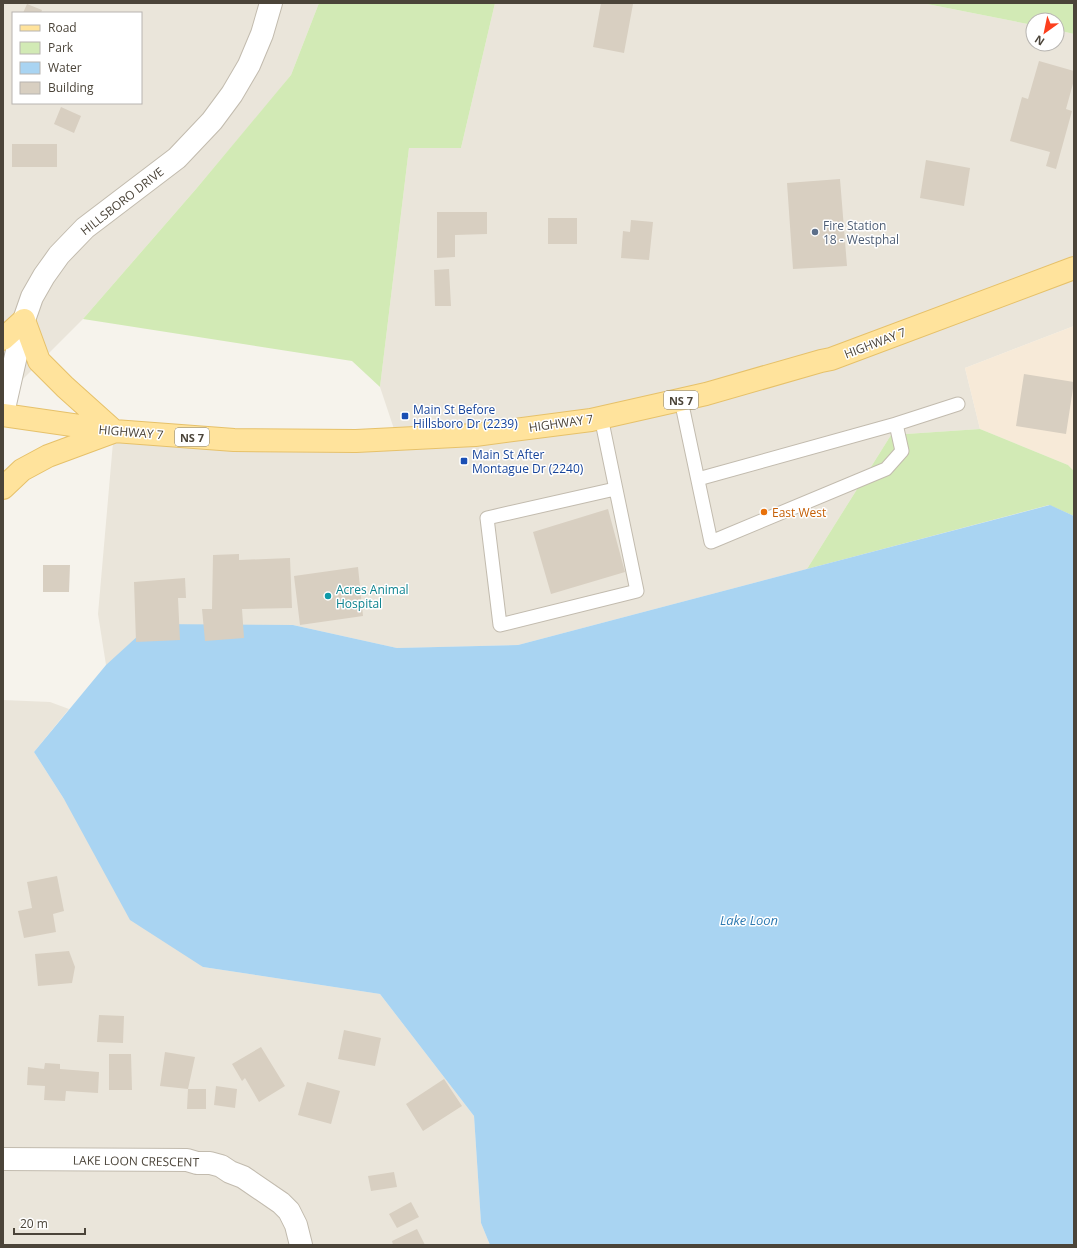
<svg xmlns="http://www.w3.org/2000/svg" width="1077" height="1248" font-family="'Open Sans',sans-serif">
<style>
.residential{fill:#eae5da;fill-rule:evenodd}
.commercial{fill:#f7ead8}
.green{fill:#d2eab5}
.water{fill:#a9d4f2}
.building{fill:#d8cfc1}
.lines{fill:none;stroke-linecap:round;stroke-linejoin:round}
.service-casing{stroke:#c2bbae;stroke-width:15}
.minor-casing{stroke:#c2bbae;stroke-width:24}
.primary-casing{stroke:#e6c16a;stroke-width:24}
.service{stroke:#fff;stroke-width:13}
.minor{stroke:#fff;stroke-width:22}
.primary{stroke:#ffe39c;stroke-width:22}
.service-dot{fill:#5c6f8a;stroke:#fff;stroke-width:1.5}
.transit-dot{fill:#1a4fb4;stroke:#fff;stroke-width:1.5}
.food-dot{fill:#e8710a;stroke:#fff;stroke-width:1.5}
.culture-dot{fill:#0f9aa8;stroke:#fff;stroke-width:1.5}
.labels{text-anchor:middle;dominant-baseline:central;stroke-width:3;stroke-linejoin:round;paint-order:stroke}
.shield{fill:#fff;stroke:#817c74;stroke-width:1}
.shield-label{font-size:11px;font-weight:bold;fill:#4b4439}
.street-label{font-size:12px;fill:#4b4439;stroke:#fff}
.service-label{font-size:12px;fill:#4e5e75;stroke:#fff;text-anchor:start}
.transit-label{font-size:12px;fill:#164399;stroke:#fff;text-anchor:start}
.food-label{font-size:12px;fill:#c56008;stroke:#fff;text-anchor:start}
.culture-label{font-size:12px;fill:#0d838f;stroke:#fff;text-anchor:start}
.water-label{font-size:13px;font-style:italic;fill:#2e7ab2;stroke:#fff}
</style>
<rect width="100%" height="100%" fill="#f6f3ec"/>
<!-- residential -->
<path class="residential" d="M3,3H319L291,75L274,96L196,189L83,319L3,399ZM13,13H141V103H13Z
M495,3H922L1033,25V44H1057V30L1074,34V326L965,368L980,429L891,435L807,569L518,645L397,648L293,625L106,665L98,614L114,431L397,438L380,387L409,148H461Z
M3,700L50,702L69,709L34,752L64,799L203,967L380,994L474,1116L481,1223L490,1245H3Z"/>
<!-- commercial -->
<path class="commercial" d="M1074,326V471L1068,465L980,429L965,368Z"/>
<!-- green -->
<path class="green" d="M319,3H495L461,148H409L380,387L352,361L83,319L196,189L291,75Z
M922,3H1074V34L1057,30V20H1033V25Z
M980,429L1068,465L1074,471V516L1049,505L807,569L891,435Z"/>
<!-- water -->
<path class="water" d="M1050,505L1074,516V1245H490L481,1223L474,1116L380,994L203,967L130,920L64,799L34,752L106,665L151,624L293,625L397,648L518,645Z"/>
<!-- building -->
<path class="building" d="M601,3H625L633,4L624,53L593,47Z
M27,4L42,10L41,13H23Z
M1039,61L1074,71V80L1066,109L1072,111L1056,169L1046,166L1050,152L1010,141L1022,97L1028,99Z
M61,107L81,116L74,133L54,124Z
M12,144H57V167H12Z
M926,160L970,168L964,206L920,198Z
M840,179L847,266L793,269L787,183Z
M437,212H487V234L455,235V257L437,258Z
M548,218H577V244H548Z
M631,220L653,222L649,260L621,258L623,231L630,232Z
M449,269L451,306H435L434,270Z
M1024,374L1074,382L1066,434L1016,426Z
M608,509L625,572L551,594L533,532Z
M239,554V560L290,558L292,608L242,609L244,638L205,641L202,609H212L213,555Z
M43,565H70L69,592H43Z
M358,567L363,616L300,625L294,576Z
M185,578L186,598H178L180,640L136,642L134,582Z
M57,876L64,911L53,914L56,932L24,938L18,911L32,908L27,882Z
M69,951L75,967L72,983L38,986L35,954Z
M99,1015L124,1016L123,1043L97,1042Z
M344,1030L381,1038L375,1066L338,1059Z
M261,1047L285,1086L259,1102L245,1078L242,1081L232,1064Z
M165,1052L195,1057L188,1089L160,1086Z
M109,1054H131L132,1090H109Z
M45,1063L60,1064V1069L99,1072L98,1093L66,1091L65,1101L44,1100L45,1086L27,1085L28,1067L44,1069Z
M444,1079L462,1106L423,1131L406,1104Z
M307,1082L340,1091L331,1124L298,1115Z
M216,1086L237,1089L235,1108L214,1105Z
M188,1089H206V1109H187Z
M394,1172L397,1187L371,1191L368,1176Z
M411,1202L419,1217L397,1228L389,1214Z
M417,1229L425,1245H393L392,1241Z"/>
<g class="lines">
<!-- service casing -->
<g class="service-casing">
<path id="service" d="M681,400L711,542L886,469L902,451L896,424L698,479
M601,417L637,591L500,625L487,518L615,489
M896,424L958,404"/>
</g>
<!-- minor casing -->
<g class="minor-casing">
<path id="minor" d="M3,413L24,320L32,297L44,276L59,255L85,228L177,158L212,121L232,94L249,65L262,34L271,3
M3,1159L187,1160L197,1163H210L221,1166L230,1172L243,1177L281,1203L289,1211L296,1225L301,1245"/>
</g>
<!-- primary casing -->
<g class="primary-casing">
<path id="primary" d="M3,339L24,320L39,361L65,387L114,431
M3,415L114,431L234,440L356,441L475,435L591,420L706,394L821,361L831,359L1074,268
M3,488L22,470L48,456L113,432"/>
</g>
<!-- service -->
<use href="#service" class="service"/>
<!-- minor -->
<use href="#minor" class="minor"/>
<!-- primary -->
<use href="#primary" class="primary"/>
</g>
<!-- markers -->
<circle class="service-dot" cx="815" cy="232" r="4"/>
<g class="transit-dot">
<rect x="401" y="412" width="8" height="8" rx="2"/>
<rect x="460" y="457" width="8" height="8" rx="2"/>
</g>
<circle class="food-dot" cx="764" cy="512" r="4"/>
<circle class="culture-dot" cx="328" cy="596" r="4"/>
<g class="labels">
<!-- shield labels -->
<g class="shield">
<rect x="664" y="391" width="34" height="18" rx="3"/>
<rect x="175" y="428" width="34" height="18" rx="3"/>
</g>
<g class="shield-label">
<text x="681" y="400">NS 7</text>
<text x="192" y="437">NS 7</text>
</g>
<!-- street labels -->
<g class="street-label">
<text transform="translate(122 201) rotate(-38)">HILLSBORO DRIVE</text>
<text transform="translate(875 343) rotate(-21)">HIGHWAY 7</text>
<text transform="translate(561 423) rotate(-8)">HIGHWAY 7</text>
<text transform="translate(131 432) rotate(5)">HIGHWAY 7</text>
<text transform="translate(136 1161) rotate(1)">LAKE LOON CRESCENT</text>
</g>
<!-- service labels -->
<g class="service-label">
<text x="823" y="225">Fire Station<tspan x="823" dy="14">18 - Westphal</tspan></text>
</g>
<!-- transit labels -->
<g class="transit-label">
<text x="413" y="409">Main St Before<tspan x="413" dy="14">Hillsboro Dr (2239)</tspan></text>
<text x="472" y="454">Main St After<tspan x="472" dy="14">Montague Dr (2240)</tspan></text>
</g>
<!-- food labels -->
<g class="food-label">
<text x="772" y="512">East West</text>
</g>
<!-- culture labels -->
<g class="culture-label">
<text x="336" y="589">Acres Animal<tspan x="336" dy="14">Hospital</tspan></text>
</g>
<!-- water labels -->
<g class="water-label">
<text x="749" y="920">Lake Loon</text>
</g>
</g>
<!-- border -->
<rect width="1077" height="1248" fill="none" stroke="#4b4439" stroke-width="8"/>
<!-- legend -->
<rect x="12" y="12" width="130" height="92" fill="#ffffff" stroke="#b7b4b0"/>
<rect x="20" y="25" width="20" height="6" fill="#ffe39c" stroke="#b7b4b0"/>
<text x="48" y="32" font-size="12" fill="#4b4439">Road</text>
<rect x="20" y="42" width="20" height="12" fill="#d2eab5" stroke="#b7b4b0"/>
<text x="48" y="52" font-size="12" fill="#4b4439">Park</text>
<rect x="20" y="62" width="20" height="12" fill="#a9d4f2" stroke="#b7b4b0"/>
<text x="48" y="72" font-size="12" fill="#4b4439">Water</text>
<rect x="20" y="82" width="20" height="12" fill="#d8cfc1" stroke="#b7b4b0"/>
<text x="48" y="92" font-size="12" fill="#4b4439">Building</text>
<!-- north arrow -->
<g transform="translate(1045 32) rotate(213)"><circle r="19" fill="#ffffff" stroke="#b7b4b0"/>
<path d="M0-3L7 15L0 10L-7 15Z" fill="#fc3f1d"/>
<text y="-6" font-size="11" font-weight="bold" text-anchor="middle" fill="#4b4439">N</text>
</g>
<!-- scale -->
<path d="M14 1228v6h71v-6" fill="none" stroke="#4b4439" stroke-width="2"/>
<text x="20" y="1228" font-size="12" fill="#4b4439" stroke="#ffffff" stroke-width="3" paint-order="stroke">20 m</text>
</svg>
